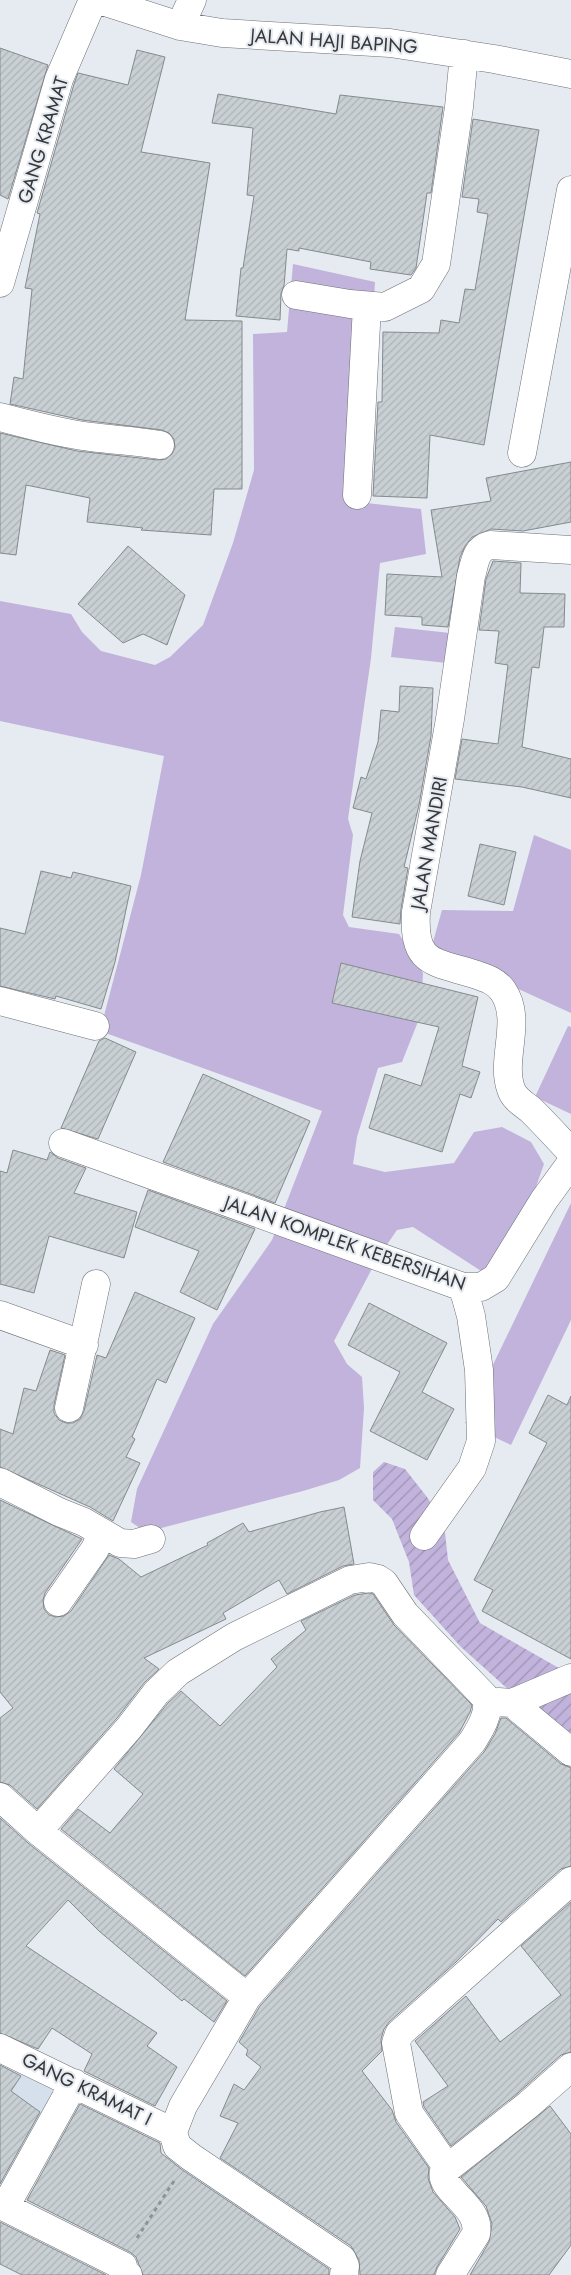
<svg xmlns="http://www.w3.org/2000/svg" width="571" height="2275" font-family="Jost,sans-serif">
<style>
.built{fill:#d6dfec}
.green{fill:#c1b3dc}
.garden{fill:url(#garden-furrows)}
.building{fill:url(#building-hatch);stroke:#848a8e}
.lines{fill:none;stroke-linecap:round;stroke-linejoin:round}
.minor-casing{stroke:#6c7075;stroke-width:29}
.path{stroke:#8f9296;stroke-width:3;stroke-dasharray:4 4;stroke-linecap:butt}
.minor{stroke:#fff;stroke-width:28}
.labels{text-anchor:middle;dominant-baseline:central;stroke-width:4;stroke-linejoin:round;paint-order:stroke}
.street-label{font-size:19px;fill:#36383a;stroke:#e6eaf1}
</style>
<defs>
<pattern id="garden-furrows" width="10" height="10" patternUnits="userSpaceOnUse" patternTransform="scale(1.25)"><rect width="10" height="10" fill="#c1b3dc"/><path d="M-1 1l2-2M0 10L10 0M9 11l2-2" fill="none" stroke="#9e93b3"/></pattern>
<pattern id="building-hatch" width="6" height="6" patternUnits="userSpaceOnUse" patternTransform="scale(1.25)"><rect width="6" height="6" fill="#c9d0d4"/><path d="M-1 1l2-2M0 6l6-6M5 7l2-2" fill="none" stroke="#adb3b7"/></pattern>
</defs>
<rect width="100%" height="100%" fill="#e6eaf1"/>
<!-- built -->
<path class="built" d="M0,2056L62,2090L0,2201Z"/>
<!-- green -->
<path class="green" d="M293,264L375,282L364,446L366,503L421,509L426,554L380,563L371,658L348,819L353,835L343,915L349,927L399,934L423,973L421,1014L402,1062L378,1068L357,1137L353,1164L385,1172L454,1163L474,1132L502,1127L531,1142L544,1164L521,1229L489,1276L413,1227L397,1230L377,1259L334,1341L347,1364L362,1377L364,1408L360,1468L339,1480L303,1491L146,1532L131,1522L137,1489L213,1324L272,1240L322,1111L100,1031L141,875L164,756L0,721V601L71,614L82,632L101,651L155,665L170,657L203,625L233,543L254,470L253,334L287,332Z
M395,627L450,633L447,663L391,657Z
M534,835L571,850V1013L431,949L442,910L513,911Z
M568,1026L571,1027V1114L535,1097Z
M571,1203V1320L511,1445L465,1423Z"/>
<!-- garden -->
<path class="garden" d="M384,1462L405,1469L427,1497L444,1523L448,1560L480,1623L571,1675V1746L461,1647L414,1595L409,1562L392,1519L373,1500V1472Z"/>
<!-- building -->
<path class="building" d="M0,48L48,65L8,199L0,195Z
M137,50L165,57L141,152L210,163L185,320L242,321V489H214L211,535L141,530L143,528L87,522L90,498L26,485L16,555L0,553V433L77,451L158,460L166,459L172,454L175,448L174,439L169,433L162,430L82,420L10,404L14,377L23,379L32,289L25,288L40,214L37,213L74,84L78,73L128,85Z
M218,94L336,114L340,95L443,107L431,193H427L416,268L411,275L370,269L371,262L299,248V251L287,249L284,286L281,293L280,320L236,316L241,268H243L254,196L247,195L253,128L212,123Z
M473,119L539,130L484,445L430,435L427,498L373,496L378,402H382L383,332L439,333L441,320L459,323L465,289L475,290L488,214L477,212L479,199L462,197Z
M571,462V522L523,531L491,529L472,537L465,546L460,557L448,627L422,625V617L385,615L387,574L442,577L431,510L491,501L486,478Z
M128,546L185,595L167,645L143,634L123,643L78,604Z
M493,561L521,563L520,593L565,594L564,627H544L539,668L532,667L522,747L571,759V798L522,787L455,779L462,739L498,744L508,665L495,663L499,631L479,630L486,579Z
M400,686L433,688L431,736L419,805L404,867L408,868L401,909L400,924L352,917L360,861L372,813L353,808L361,777L366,779L378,742L381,710L399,712Z
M480,844L516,852L504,905L468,896Z
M41,871L71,878L73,872L131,886L115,962L101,1009L56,996L55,999L0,986V928L25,934Z
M341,963L478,997L462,1066L480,1072L471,1098L460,1094L442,1152L369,1128L385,1074L421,1086L439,1027L332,1003Z
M105,1038L136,1052L98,1139L61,1128L99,1041Z
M203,1074L310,1121L275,1203L163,1162Z
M13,1150L47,1160L50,1152L58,1158L86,1168L74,1193L137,1212L124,1258L49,1236L34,1293L0,1284V1171L7,1173Z
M148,1190L255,1229L217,1310L180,1292L199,1251L135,1227Z
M135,1292L195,1318L166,1383L157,1379L132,1437L135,1439L126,1457L140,1463L113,1521L90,1507L0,1467V1429L13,1434L24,1388L36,1391L50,1350L65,1355L54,1405V1413L59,1420L66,1423H73L80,1419L84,1411L97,1355L106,1358Z
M369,1303L447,1343L422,1392L454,1409L427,1460L370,1431L400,1372L348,1345Z
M548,1395L567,1405L571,1396V1659L482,1611L493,1590L474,1580L547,1443L529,1433Z
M0,1500L82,1539L45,1593L43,1600L44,1609L49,1615L56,1617L64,1616L71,1611L109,1555L119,1559L141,1577L208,1545L207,1543L243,1523L249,1532L320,1512L344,1507L354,1564L343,1566L287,1594L279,1580L223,1613L226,1619L144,1658L159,1669L144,1683L117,1718L37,1809L10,1785L0,1782V1718L13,1708L0,1692Z
M369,1593L373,1594L394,1625L472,1705L470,1712L459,1733L245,1976L61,1829L78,1809L110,1833L143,1794L114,1769L168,1703L181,1691L220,1726L277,1667L271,1659L306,1630L301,1621L355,1595Z
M501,1718H506L561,1764L571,1768V1866L561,1869L501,1922L498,1919L456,1962L389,2022L384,2029L381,2039L382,2051L362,2071L392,2110L396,2122L429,2168L428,2178L433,2192L455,2217L460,2229L437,2267L434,2275H360L359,2260L351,2246L220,2158L238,2123L220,2116L234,2084L244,2090L261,2067L246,2055L248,2050L239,2042L260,2006L484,1752L495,1734Z
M0,1818L28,1843L227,2001L214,2022L184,1999L182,2001L99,1931L68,1900L26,1946L157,2033L147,2046L177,2067L155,2106L84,2071L92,2054L52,2028L38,2049L0,2033Z
M571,1902V2052L561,2055L518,2093L451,2146L424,2107L423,2102L448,2086L415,2041L466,1996L500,2042L561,1995L521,1946Z
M0,2065L21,2076L11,2091L40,2112L0,2184Z
M80,2104L160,2143L161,2153L181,2169L329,2269V2275H143L136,2257L130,2252L27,2200Z
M550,2106L571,2134V2245L549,2275H470L489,2242L492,2224L486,2206L461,2177Z
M0,2222L106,2275H22L0,2264Z"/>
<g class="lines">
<!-- minor casing -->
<g class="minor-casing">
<path id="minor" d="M99,0L180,26L222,33L390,43L494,59L571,74
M180,26L192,0
M0,283L59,79L93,0
M296,295L350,304L385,307L421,289L436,264L459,107L464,54
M0,417C30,425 60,433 91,437C114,440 137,441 160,445
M522,453L571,190
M357,495L367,306
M571,550L490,545C475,549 475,563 471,576L450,719L416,912C413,964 432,961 474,974C486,978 496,981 503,991C523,1020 500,1059 511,1089C514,1099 524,1104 531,1110C545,1124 558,1138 571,1152
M0,1001L95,1026
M63,1143L463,1287H481L496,1278L544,1200L571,1163
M0,1315L84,1345
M69,1408L96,1284
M0,1482L59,1512L84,1522L120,1543L134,1544L151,1539
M424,1536L472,1468L481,1441L479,1370L471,1316L463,1287
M58,1602L95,1549L102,1533
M512,1703L571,1678
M488,1707L498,1702L512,1703L571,1752
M0,1797L38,1831L247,1997
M38,1831L129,1728L156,1693L178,1672L234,1637L350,1580L369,1577L378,1579L384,1583L405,1614L487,1699C489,1716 480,1729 472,1742L247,1997L183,2106L176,2124L173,2132L177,2146L191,2157L342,2259L345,2266L344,2275
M0,2048L173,2132
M74,2083L5,2207L123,2266L124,2272L128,2275
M447,2167L409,2113L396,2043L399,2034L571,1881
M450,2275L476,2234C482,2206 438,2190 444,2171L528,2105L571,2067"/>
</g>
<!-- path -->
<path class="path" d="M137,2238L174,2181"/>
<!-- minor -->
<use href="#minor" class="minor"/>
</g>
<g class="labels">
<!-- street labels -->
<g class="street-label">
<text transform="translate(334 41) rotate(4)">JALAN HAJI BAPING</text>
<text transform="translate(43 140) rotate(-73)">GANG KRAMAT</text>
<text transform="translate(429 843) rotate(-80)">JALAN MANDIRI</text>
<text transform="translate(345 1243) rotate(19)">JALAN KOMPLEK KEBERSIHAN</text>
<text transform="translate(87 2089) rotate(26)">GANG KRAMAT I</text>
</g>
</g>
</svg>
